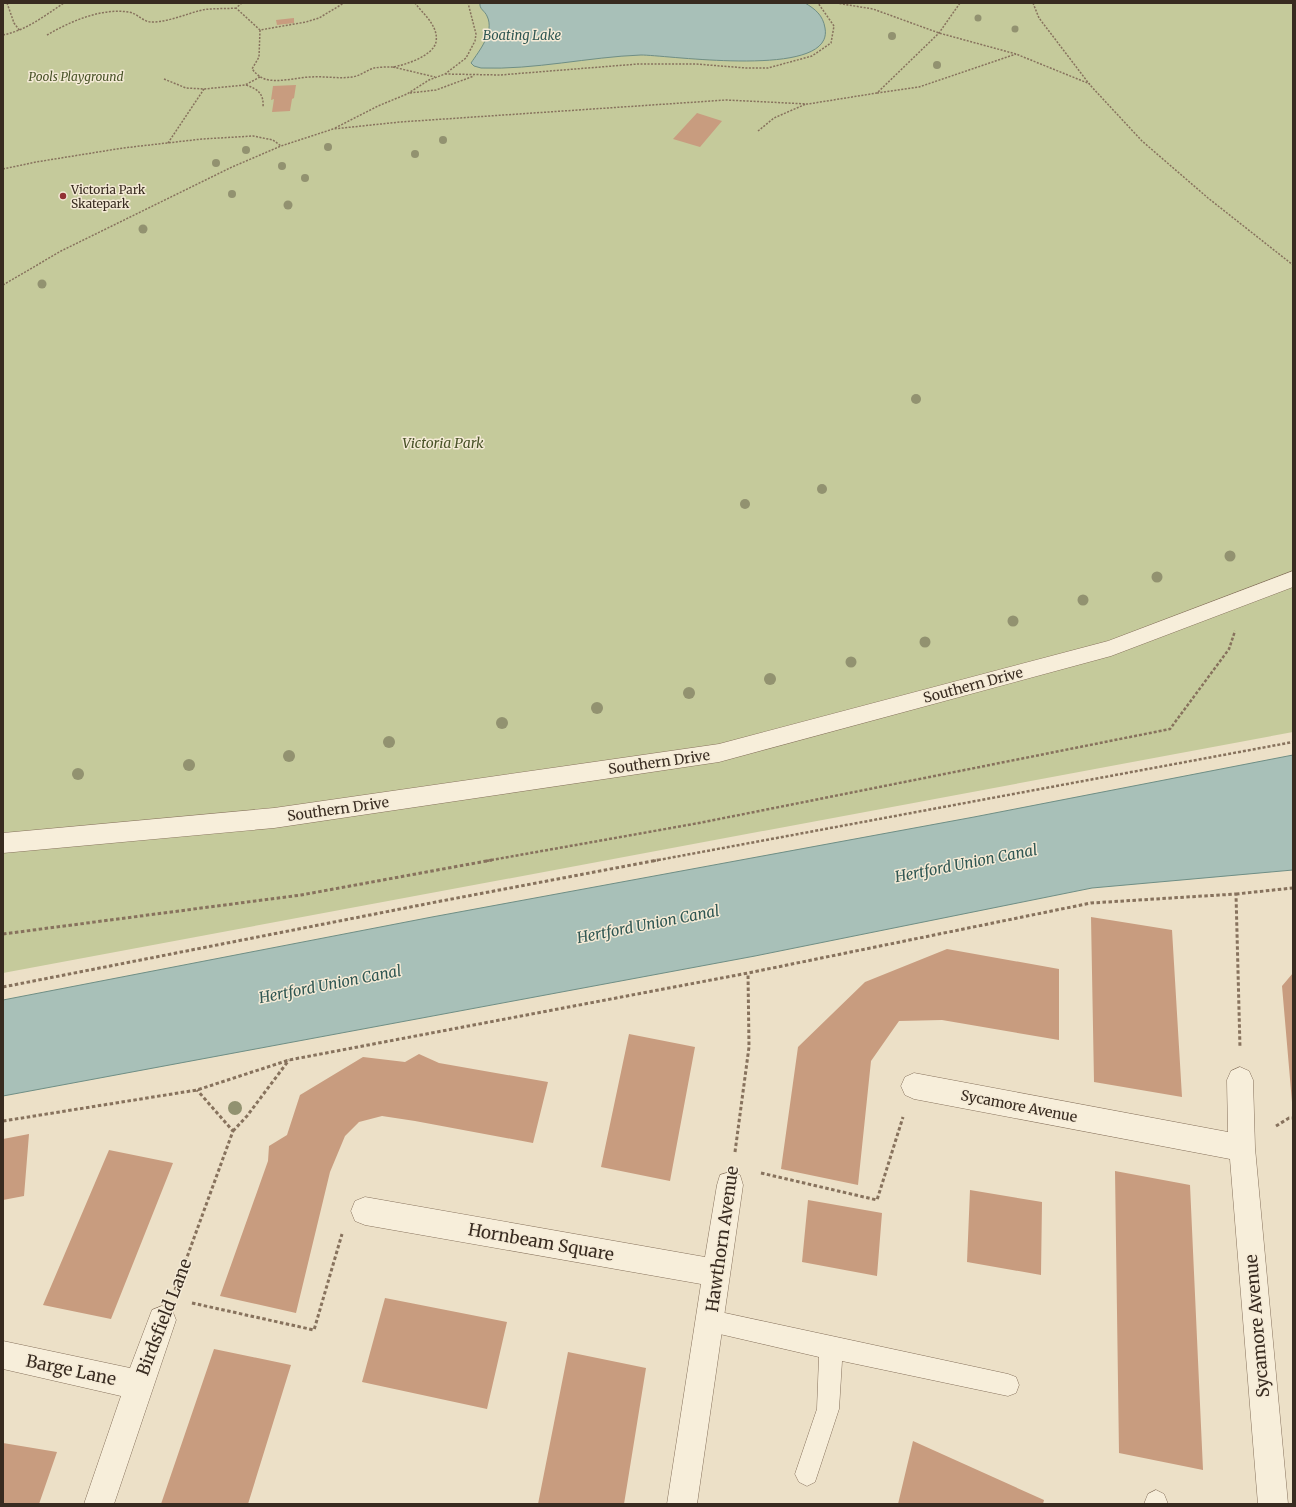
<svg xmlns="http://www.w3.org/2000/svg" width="1296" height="1507" font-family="Merriweather,serif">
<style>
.green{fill:#c5ca9b}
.water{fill:#a8c0b8;stroke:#6f8e85}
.building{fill:#c89c7f}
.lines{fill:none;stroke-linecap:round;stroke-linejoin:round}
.service-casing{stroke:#87725d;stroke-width:1}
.pedestrian-casing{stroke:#87725d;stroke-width:1}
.minor-casing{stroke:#87725d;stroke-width:1}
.path-far2{stroke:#87725d;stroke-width:1.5;stroke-dasharray:2 1.5;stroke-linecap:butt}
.path-far1{stroke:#87725d;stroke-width:2.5;stroke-dasharray:3 2;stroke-linecap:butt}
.path{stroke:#87725d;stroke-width:3;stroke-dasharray:3.5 2.5;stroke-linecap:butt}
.service{fill:#f7eeda;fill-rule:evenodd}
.pedestrian{fill:#f7eeda;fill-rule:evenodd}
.minor{fill:#f7eeda;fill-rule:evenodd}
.tree{fill:#929270}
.poi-dot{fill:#923134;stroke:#f4ead6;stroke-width:1.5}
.labels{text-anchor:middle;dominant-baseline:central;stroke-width:3;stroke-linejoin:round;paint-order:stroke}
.far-park-label{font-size:12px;font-style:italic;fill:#495328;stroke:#f4ead6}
.far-poi-label{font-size:12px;fill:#382b20;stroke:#f4ead6;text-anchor:start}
.far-water-label{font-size:13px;font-style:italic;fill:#305753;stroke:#f4ead6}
.park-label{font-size:14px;font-style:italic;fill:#495328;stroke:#f4ead6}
.street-label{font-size:14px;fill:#382b20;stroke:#f4ead6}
.water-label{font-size:15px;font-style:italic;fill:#305753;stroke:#f4ead6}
.near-street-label{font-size:17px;fill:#382b20;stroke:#f4ead6}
</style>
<rect width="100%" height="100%" fill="#ece0c7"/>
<!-- green -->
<path class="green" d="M3,3H1293V732L3,973Z"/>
<!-- water -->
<path class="water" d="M480,3H805C815,9 823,15 825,28C835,80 668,55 641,55C588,57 535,70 481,68L474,66L471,63C479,51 495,32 487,16C485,11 479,9 480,3Z
M1293,755V870L1092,888L755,956L3,1096V1000L432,917L974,817Z"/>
<!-- building -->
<path class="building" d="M294,18V23L277,25L276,20Z
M296,85L294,98L292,99L290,111L272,112L274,99L271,100L273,86Z
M697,113L722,121L700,147L673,139Z
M1091,917L1172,930L1182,1097L1094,1082Z
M947,949L1059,969V1040L942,1020L899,1021L871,1061L858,1185L781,1169L798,1047L865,982Z
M1293,973V1102H1292L1282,986Z
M629,1034L695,1047L670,1181L601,1167Z
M419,1054L439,1063L548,1082L533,1143L415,1121L382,1116L359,1122L345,1136L330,1172L296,1313L220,1296L268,1161L269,1146L287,1135L300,1095L363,1057L405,1062Z
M29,1134L24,1196L3,1200V1139Z
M109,1150L173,1163L111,1319L43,1305Z
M1115,1171L1190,1185L1203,1470L1119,1453Z
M970,1190L1042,1202L1041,1275L967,1262Z
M808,1200L882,1213L877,1276L802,1262Z
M385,1298L507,1322L487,1409L362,1382Z
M214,1349L291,1365L248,1504H161Z
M568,1352L646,1368L624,1504H538Z
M913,1441L1044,1500L1043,1504H898Z
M3,1443L57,1452L39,1504H3Z"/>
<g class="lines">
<!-- service casing -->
<g class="service-casing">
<path id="service" d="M711,1310L1008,1374L1016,1377L1019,1385L1016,1393L1008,1396L842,1361L839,1409L815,1482L807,1486L799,1482L795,1474L817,1409L819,1357L711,1332L703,1329L700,1321L703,1313Z
M1156,1490L1164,1494L1168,1504H1144L1148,1494Z"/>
</g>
<!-- pedestrian casing -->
<g class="pedestrian-casing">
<path id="pedestrian" d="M1293,571V587L1111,656L719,762L274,828L3,853V833L274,808L719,744L1108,641Z"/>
</g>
<!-- minor casing -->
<g class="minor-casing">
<path id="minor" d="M1240,1067L1249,1071L1253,1080L1255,1148L1288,1504H1258L1230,1159L914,1099L905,1095L901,1086L905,1077L914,1073L1228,1132L1227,1080L1231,1071Z
M730,1172L740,1175L743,1185L697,1504H667L701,1284L365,1225L355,1221L351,1211L355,1201L365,1197L705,1257L717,1185L720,1175Z
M162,1306L172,1310L176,1320L114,1504H84L121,1396L3,1369V1341L130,1368L152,1310Z"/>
</g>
<!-- path-far2 -->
<path class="path-far2" d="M7,3L14,23L20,31
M242,3L236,8L260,30L306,22L319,18L344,3
M836,3L873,9L939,33L1016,54L1090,84
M1033,3L1039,18L1090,85L1142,141L1208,198L1293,265
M260,30L259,57L252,69C257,75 262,79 269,80C284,82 298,77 312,77C325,76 339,79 352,77C360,76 367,70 374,68C380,67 387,67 393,67C405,65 433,56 436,42C439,26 423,14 415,3
M3,35C27,30 44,16 64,3
M47,35C71,21 101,8 129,12C139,14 143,23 154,22C171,21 186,14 202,10C213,8 225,9 236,8
M393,67L435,77
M445,74L500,75L638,64H696L746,68H768L812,56L831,43L834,26L818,3
M164,79L186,88L204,89L245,85L260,77
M246,85C258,89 264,94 263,107
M410,93L436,90L474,76
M877,93L919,87L1016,54
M335,128L378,106L407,94L429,80L445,74L466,58L475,41L476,34L468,3
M758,131L774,118L806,104
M168,143L204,89
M3,169L36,162L123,148L202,139L253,136L273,140L281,146
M3,285L61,251L232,167L281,146L333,129L400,122L726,100L808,104L877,93L939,33L960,3"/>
<!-- path-far1 -->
<path class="path-far1" d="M486,861L699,823L1170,729L1229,649L1235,631
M653,861L1293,742"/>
<!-- path -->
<path class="path" d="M1236,894L1293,888
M3,934L301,895L492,860
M3,987L436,902L658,860
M3,1121L197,1090L289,1060L748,973L1091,903L1236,894L1240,1048
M1276,1126L1289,1118H1293
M233,1131L247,1116L289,1060
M735,1152L749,1047L748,973
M761,1173L877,1200L903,1117
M175,1290L233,1131L197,1090
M192,1303L314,1330L342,1234"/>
<!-- service -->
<use href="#service" class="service"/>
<!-- pedestrian -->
<use href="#pedestrian" class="pedestrian"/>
<!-- minor -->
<use href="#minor" class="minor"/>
</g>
<!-- trees -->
<g class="tree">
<circle cx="978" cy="18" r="3.5"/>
<circle cx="1015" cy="29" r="3.5"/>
<circle cx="892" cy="36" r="4"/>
<circle cx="937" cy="65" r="4"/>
<circle cx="443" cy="140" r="4"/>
<circle cx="328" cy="147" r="4"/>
<circle cx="246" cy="150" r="4"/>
<circle cx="415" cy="154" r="4"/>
<circle cx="216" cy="163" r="4"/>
<circle cx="282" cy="166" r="4"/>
<circle cx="305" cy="178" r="4"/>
<circle cx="232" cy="194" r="4"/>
<circle cx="288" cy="205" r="4.5"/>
<circle cx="143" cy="229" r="4.5"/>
<circle cx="42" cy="284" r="4.5"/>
<circle cx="916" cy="399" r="5"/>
<circle cx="822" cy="489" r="5"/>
<circle cx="745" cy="504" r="5"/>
<circle cx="1230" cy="556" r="5.5"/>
<circle cx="1157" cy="577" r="5.5"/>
<circle cx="1083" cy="600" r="5.5"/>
<circle cx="1013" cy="621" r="5.5"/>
<circle cx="925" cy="642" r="5.5"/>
<circle cx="851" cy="662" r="5.5"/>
<circle cx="770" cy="679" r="6"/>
<circle cx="689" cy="693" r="6"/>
<circle cx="597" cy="708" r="6"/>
<circle cx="502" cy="723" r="6"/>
<circle cx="389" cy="742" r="6"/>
<circle cx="289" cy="756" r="6"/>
<circle cx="189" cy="765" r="6"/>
<circle cx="78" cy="774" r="6"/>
<circle cx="235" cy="1108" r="7"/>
</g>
<!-- markers -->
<circle class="poi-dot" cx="63" cy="196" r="4"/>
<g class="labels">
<!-- far-park labels -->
<g class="far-park-label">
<text x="76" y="76">Pools Playground</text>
</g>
<!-- far-poi labels -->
<g class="far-poi-label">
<text x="71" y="189">Victoria Park<tspan x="71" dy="14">Skatepark</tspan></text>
</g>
<!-- far-water labels -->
<g class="far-water-label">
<text x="522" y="35">Boating Lake</text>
</g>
<!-- park labels -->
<g class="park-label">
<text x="443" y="443">Victoria Park</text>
</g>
<!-- street labels -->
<g class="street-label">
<text transform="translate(973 685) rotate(-15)">Southern Drive</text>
<text transform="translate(659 762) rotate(-8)">Southern Drive</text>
<text transform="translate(338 809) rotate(-8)">Southern Drive</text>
<text transform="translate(1019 1106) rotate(11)">Sycamore Avenue</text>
</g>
<!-- water labels -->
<g class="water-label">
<text transform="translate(966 863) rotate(-11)">Hertford Union Canal</text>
<text transform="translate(648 924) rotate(-11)">Hertford Union Canal</text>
<text transform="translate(330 984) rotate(-11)">Hertford Union Canal</text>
</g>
<!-- near-street labels -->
<g class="near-street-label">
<text transform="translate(722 1239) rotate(-82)">Hawthorn Avenue</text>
<text transform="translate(541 1242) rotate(10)">Hornbeam Square</text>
<text transform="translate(164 1317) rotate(-69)">Birdsfield Lane</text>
<text transform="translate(1257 1326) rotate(-95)">Sycamore Avenue</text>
<text transform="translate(71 1370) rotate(12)">Barge Lane</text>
</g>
</g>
<!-- border -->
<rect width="1296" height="1507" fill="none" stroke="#382b20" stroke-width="8"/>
</svg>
